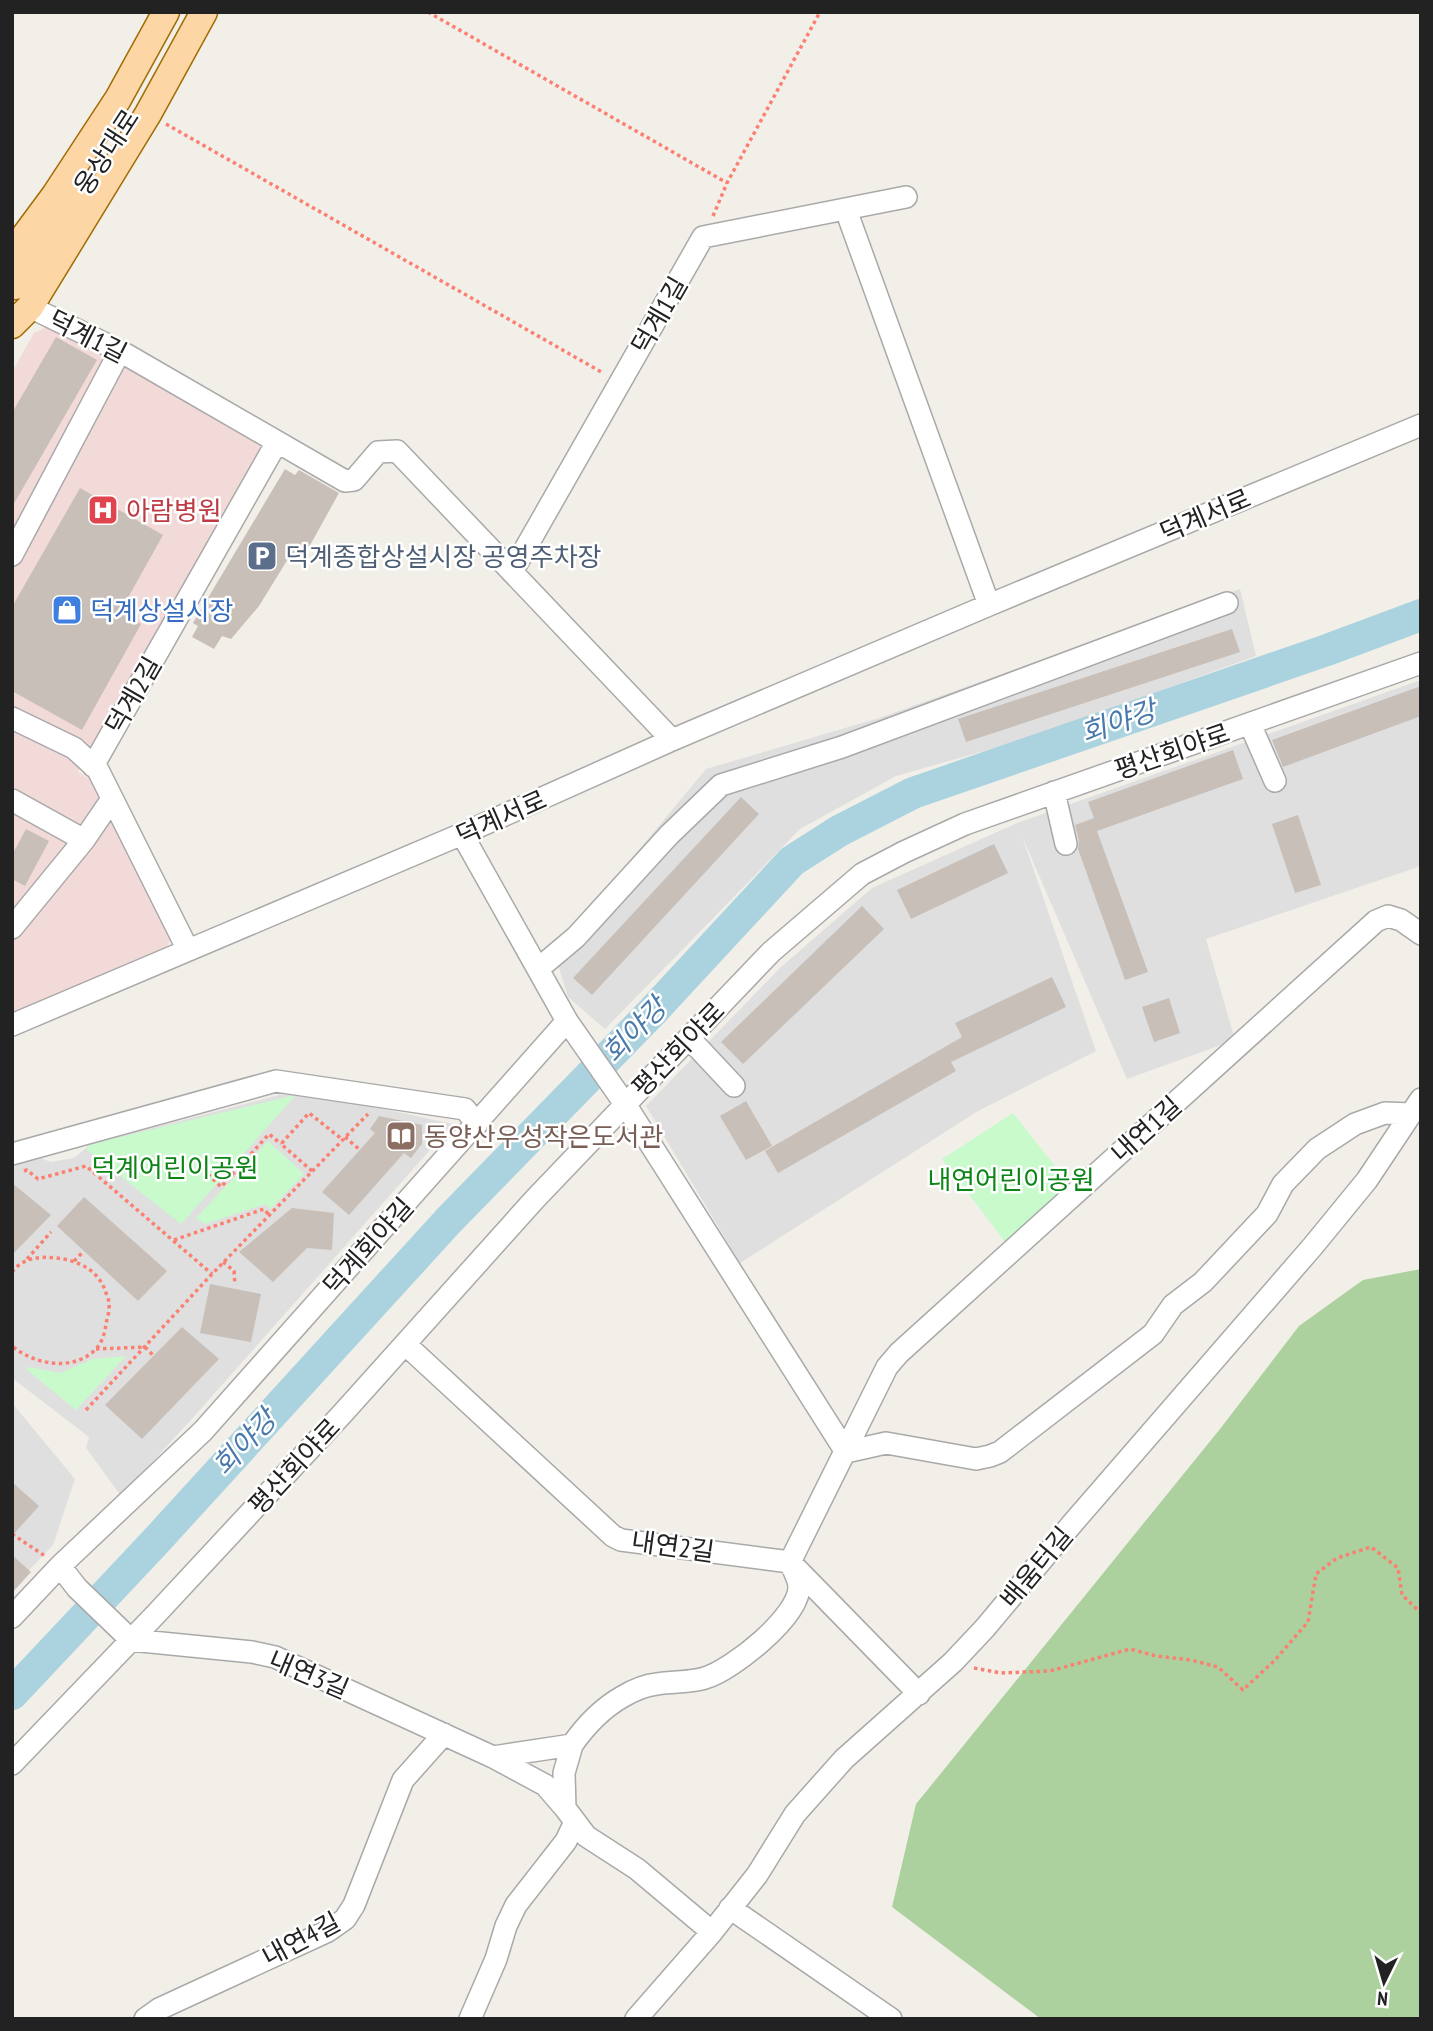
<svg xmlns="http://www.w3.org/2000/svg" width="1433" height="2031" font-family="'PT Sans Narrow','Noto Sans KR',sans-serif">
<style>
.residential{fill:#e0dfdf}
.commercial{fill:#f2dad9}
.forest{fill:#add19e}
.park{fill:#c8facc}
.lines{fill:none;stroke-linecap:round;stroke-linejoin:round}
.river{stroke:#aad3df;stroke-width:32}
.building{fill:#c7bfb8}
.minor-casing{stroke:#a9a9a9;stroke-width:24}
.major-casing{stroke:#a06b00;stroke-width:29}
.path{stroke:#fa8072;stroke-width:3.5;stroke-dasharray:3.5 3.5;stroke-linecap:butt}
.minor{stroke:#fff;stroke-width:21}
.major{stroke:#fcd6a4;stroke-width:26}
.labels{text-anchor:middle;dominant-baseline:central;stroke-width:5;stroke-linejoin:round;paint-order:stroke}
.street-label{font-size:26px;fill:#222;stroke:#fff}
.health-label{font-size:26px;fill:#be3a42;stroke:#fff;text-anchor:start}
.service-label{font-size:26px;fill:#4e5e75;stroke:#fff;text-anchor:start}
.shop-label{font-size:26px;fill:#366cbe;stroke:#fff;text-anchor:start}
.education-label{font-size:26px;fill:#785e54;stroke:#fff;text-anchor:start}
.park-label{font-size:26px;fill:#0c8416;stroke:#fff}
.water-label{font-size:28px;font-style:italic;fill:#4a7aab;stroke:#fff}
</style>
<rect width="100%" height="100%" fill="#f2efe9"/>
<!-- residential -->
<path class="residential" d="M1240,589L1256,656L1023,740L896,776L800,829L605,1029L568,997L554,952L706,769L879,718Z
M1421,680V866L1206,939L1235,1040L1127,1079L1022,836L1096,1051L978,1111L740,1263L646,1106L781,967L872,888L1017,823Z
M283,1094L351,1102L453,1124L190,1421L121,1496L86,1448L89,1437L12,1378V1164L41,1158L50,1162L74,1158L91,1144Z
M12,1403L75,1479L53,1545L12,1588Z"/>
<!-- commercial -->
<path class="commercial" d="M49,326L263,443L264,452L78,772L93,781L172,936L167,947L12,1013V372L34,333Z"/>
<!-- forest -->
<path class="forest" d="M1421,1269V2019H1041L892,1907L916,1804L1220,1429L1299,1326L1363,1280Z"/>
<!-- park -->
<path class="park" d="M296,1095L181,1224L86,1149L91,1144Z
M1013,1113L1069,1184L1006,1243L942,1159Z
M268,1141L304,1174L270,1209L265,1204L205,1224L196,1218Z
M126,1356L76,1410L26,1369L29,1367L60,1373L93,1359Z"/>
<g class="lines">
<!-- river -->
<path class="river" d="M12,1694L156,1541L449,1220L653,1011L792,861L839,831L913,793L1327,650L1421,615"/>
</g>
<!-- building -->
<path class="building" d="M56,337L97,360L12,507V413Z
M285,469L295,475L299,470L339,493L303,558L291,554L259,606L231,639L222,636L214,649L192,637L198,626L193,623Z
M80,488L163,535L120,612L141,624L82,730L12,691V607Z
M1232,629L1240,652L966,742L958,719Z
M1421,686V716L1283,767L1272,740Z
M1233,750L1243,779L1097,831L1148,972L1125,980L1078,849L1079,841L1075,825L1094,818L1088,802Z
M741,797L759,814L592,995L573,978Z
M1298,815L1321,885L1295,893L1272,824Z
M26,829L49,841L25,886L12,879V855Z
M994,844L1008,873L911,919L897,890Z
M862,906L884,929L743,1064L721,1042Z
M1052,977L1066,1007L951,1062L956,1071L778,1173L765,1151L962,1037L955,1023Z
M1169,998L1180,1033L1154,1042L1142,1007Z
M746,1101L772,1146L746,1160L720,1116Z
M379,1116L422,1125V1144L411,1158L404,1153L349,1215L322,1192L375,1133L370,1129Z
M12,1183L51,1215L12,1255Z
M84,1197L167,1271L138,1301L57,1226Z
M292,1208L334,1213L332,1250L307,1248L273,1282L239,1252Z
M210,1284L261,1294L251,1342L200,1333Z
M182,1327L219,1359L142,1439L105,1405Z
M12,1482L39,1506L12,1536Z
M12,1555L31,1572L12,1593Z"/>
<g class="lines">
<!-- minor casing -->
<g class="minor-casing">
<path id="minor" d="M846,210L989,605
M30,307L120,351L345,481L354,480L378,452L397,451L672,740
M12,555L120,351
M512,572L703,237L906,197
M12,718L74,748L98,770L188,950
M1250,724L1275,781
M93,766L277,442
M1054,792L1066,844
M12,800L84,840
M462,834L567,1021L625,1104L846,1452
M12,928L84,840L112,799
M538,969L576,937L669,835L721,785L842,747L1227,603
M12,1025L462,834L672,740L989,605L1421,425
M689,1038L734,1086
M12,1154L276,1081L465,1109L477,1124
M405,1344L613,1536L621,1540L790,1562L919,1694
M846,1452L886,1443L976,1459L990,1456L1000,1452L1153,1334L1173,1305L1203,1282L1267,1214L1283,1184L1317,1149L1355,1124L1385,1113L1411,1114
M60,1566L77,1588L131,1640L252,1652L275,1657L493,1757L545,1785L565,1808L586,1836L637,1869L712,1932
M12,1617L60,1566L203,1431L567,1021
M493,1757L572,1745C586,1725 601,1709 622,1697C632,1691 646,1685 657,1684C673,1681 690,1683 705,1678C732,1670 799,1617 799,1587C799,1580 793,1569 790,1562L887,1367L899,1353L1376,921L1388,916L1401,920L1421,934
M12,1764L157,1613L343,1413L535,1199L771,952L862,874L904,852L965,824L1421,663
M565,1808L564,1773L572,1745
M730,1908L891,2019
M145,2019L159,2009L328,1931L345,1919L354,1905L403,1780L444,1734
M470,2019L496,1959L506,1926L516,1905L566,1841L575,1822
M636,2019L712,1932L757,1875L795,1814L844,1759L953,1662L985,1628L1072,1524L1313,1246L1367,1180L1421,1099"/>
</g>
<!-- major casing -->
<g class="major-casing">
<path id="major" d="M12,253L55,195L118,99L166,12
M15,286L84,187
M12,325L30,307L148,114L204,12"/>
</g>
<!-- path -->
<path class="path" d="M428,12L727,183
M166,124L603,373
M713,216L727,183L820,12
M345,1137L360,1150
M203,1169L221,1187L269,1134L281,1144
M24,1171L27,1170L38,1179L86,1166L212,1274
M312,1171L281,1144L309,1113L343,1140
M174,1240L264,1209L269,1215
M27,1259L51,1232
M74,1261L84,1251
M223,1262L234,1271L235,1285
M12,1272C23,1258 39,1256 56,1258C78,1260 99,1270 106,1293C108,1298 110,1303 109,1308C109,1313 107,1319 106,1324C105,1332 102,1343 96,1349C73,1372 35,1365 12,1346
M96,1349L145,1347L154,1356
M86,1410L212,1274L368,1114
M12,1534L45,1556
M974,1668L1001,1673L1050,1671L1130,1649L1156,1656L1191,1660L1218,1667L1243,1690L1275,1660L1308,1622L1316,1574L1337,1558L1371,1547L1398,1568L1402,1595L1421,1613"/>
<!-- minor -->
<use href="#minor" class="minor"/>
<!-- major -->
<use href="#major" class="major"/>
</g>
<!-- icons -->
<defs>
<g id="hospital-square" transform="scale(1.575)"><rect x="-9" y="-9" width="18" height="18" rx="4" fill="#e0444e" stroke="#fff"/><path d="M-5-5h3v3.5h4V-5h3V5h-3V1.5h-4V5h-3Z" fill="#fff"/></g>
<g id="parking-square" transform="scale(1.575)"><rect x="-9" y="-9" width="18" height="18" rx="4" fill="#5c6f8a" stroke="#fff"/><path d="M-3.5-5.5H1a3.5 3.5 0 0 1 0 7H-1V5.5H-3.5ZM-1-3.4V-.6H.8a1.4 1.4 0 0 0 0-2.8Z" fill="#fff"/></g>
<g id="shop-square" transform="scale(1.575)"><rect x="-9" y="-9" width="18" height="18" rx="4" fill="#3f7fe0" stroke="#fff"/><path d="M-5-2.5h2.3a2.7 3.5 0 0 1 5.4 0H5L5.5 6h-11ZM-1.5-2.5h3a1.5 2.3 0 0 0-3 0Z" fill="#fff"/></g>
<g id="library-square" transform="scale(1.575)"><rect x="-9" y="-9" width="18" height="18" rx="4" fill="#8d6e63" stroke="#fff"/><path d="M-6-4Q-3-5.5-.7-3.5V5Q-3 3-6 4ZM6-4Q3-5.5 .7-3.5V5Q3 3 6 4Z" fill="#fff"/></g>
</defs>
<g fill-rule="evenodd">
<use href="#hospital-square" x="103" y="510"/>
<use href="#parking-square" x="262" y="556"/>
<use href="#shop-square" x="67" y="610"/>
<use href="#library-square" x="401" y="1136"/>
</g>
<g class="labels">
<!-- street labels -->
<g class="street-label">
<text transform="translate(106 152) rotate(-57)">웅상대로</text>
<text transform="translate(659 315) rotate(-60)">덕계1길</text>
<text transform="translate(88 336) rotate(27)">덕계1길</text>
<text transform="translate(1205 515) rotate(-23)">덕계서로</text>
<text transform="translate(133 695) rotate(-60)">덕계2길</text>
<text transform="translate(1172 751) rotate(-19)">평산회야로</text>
<text transform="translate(501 817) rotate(-24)">덕계서로</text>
<text transform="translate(678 1049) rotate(-46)">평산회야로</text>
<text transform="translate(1146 1129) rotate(-42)">내연1길</text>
<text transform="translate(368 1246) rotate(-48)">덕계회야길</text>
<text transform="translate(294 1466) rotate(-47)">평산회야로</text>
<text transform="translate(673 1546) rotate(8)">내연2길</text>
<text transform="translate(1036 1567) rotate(-50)">배움터길</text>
<text transform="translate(309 1674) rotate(23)">내연3길</text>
<text transform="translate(301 1939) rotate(-28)">내연4길</text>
</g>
<!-- health labels -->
<g class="health-label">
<text x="126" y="510">아람병원</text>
</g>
<!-- service labels -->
<g class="service-label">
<text x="285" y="556">덕계종합상설시장 공영주차장</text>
</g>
<!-- shop labels -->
<g class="shop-label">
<text x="90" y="610">덕계상설시장</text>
</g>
<!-- education labels -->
<g class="education-label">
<text x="424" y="1136">동양산우성작은도서관</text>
</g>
<!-- park labels -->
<g class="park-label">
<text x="175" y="1167">덕계어린이공원</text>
<text x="1011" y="1179">내연어린이공원</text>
</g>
<!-- water labels -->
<g class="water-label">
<text transform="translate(1118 721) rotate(-19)">회야강</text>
<text transform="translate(634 1030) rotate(-46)">회야강</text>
<text transform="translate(244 1442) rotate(-47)">회야강</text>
</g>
</g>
<!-- border -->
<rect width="1433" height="2031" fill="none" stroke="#222222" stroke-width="28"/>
<!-- north arrow -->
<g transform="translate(1384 1982) rotate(185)" stroke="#ffffff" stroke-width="5" paint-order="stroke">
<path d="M0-5L12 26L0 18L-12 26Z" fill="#222222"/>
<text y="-10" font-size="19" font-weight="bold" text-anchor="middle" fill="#222222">N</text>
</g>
</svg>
